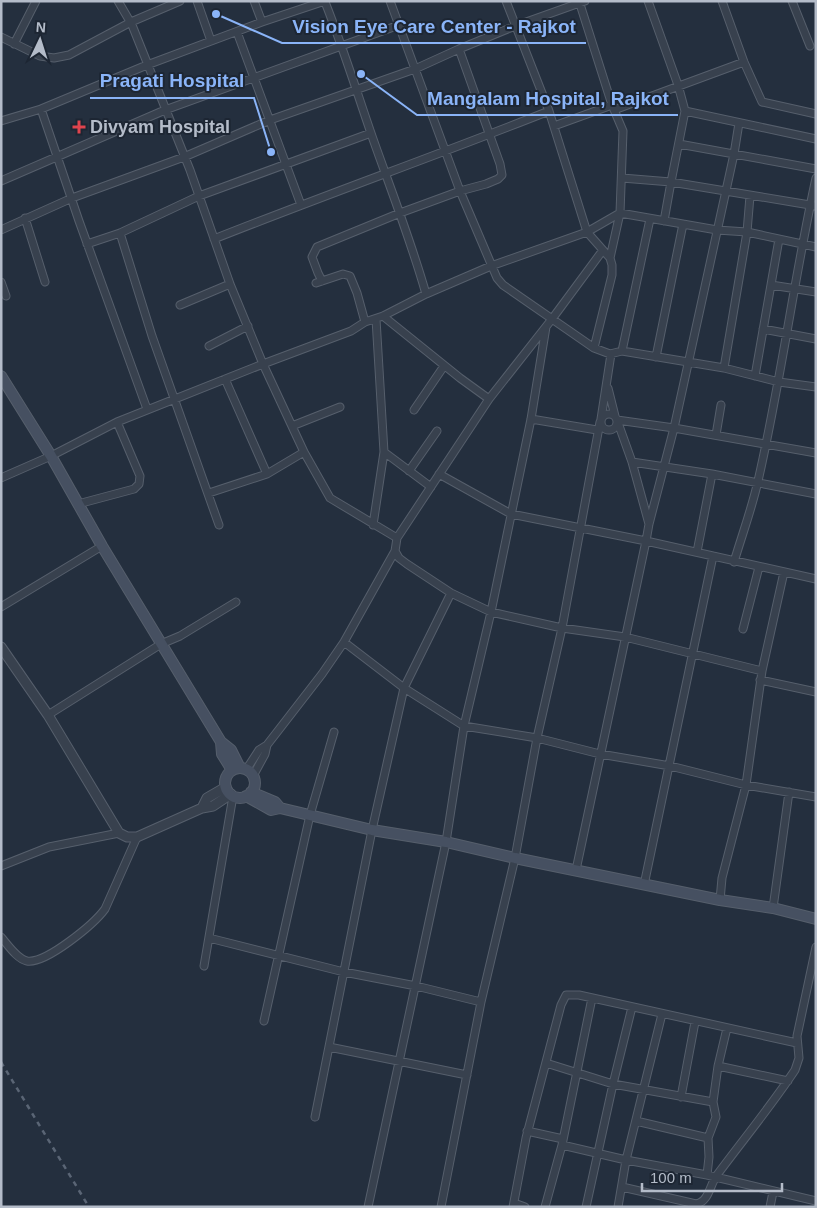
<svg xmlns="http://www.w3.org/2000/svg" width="817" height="1208" font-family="Arial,sans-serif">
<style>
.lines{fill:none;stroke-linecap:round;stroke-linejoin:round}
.minor-casing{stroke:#565f6c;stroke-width:9}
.tertiary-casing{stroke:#565f6c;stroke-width:11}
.secondary-casing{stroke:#565f6c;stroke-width:12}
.minor{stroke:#38414e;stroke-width:7}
.tertiary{stroke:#38414e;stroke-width:9}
.secondary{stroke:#465061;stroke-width:10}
.rail{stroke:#5a6575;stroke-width:2.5;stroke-dasharray:5 5;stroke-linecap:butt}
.health-dot{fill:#e0444e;stroke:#1d2633;stroke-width:2}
.labels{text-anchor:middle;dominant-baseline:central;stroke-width:4;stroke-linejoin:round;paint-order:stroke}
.poi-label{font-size:18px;font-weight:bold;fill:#b4bcc9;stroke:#1d2633;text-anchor:start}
.leader{fill:none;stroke:#8ab4f8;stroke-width:2}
.callout-dot{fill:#8ab4f8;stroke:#1d2633;stroke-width:2}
.callout-label{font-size:19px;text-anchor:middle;font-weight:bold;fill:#8ab4f8;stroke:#1d2633;stroke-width:4;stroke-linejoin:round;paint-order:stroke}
</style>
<rect width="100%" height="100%" fill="#242f3e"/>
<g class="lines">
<!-- minor casing -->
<g class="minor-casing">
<path id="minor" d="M118,1L132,25L190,170L230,284L263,364L304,452L330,498L397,538
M197,1L211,41
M254,1L262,22
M390,1L460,191L497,278L503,285L594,348L610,354L622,351L724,368L779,382L816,387
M506,1L549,111L587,232L610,258L612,265V275L594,348
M579,1L612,105L623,131L620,213L610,258
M648,1L678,85L685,111L816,139
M722,1L744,62L762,102L816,114
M792,1L810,46
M325,2C343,47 357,93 373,139C391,190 411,241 426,294
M237,32L301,205
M1,37L40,56L54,58L69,55L131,22L180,1
M14,44L36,1
M41,109L79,221L147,409
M614,110L744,62
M685,111L671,182L816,206
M1,121L41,109L147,65L262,22L325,1
M739,123L734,154L674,428L649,524L646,541L816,579
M554,126L612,105
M679,144L816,169
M622,178L671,182L664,221
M1,181L165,110L399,25
M25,218L45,282
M1,230L72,198L184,157L270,120L415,69L459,49L515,26L585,1
M120,233L152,336L219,525
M214,239C325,195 438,155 549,111
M87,244L120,233L199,196L371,133
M603,250L552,319L489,399L397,538L395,551L399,558L407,564L451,593L491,612L562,628L625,637L762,671L784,572
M322,281L318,273L312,257L317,247L400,213L460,191L486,184L498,179L502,175L500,164L459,49
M1,282L6,296
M316,283L343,274L350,276L357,293L365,322
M771,285L816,292
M180,305L230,284
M383,316L460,378L489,399
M376,319L384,452L431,487
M763,329L816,339
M209,346L248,326
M622,351L650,219
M656,357L683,224
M724,368L747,232L750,196
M755,376L779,239
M225,379L267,474
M608,388L615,416
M414,410L444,366
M601 422a8 8 0 1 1 16 0a8 8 0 1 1-16 0Z
M531,419L597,430
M601,419L611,354
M292,426L340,407
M716,435L721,405
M632,462L712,474L816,494
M409,471L437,431
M439,474L511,514L646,541L576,870
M1,478L51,456L117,422L263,364L351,331L365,322L383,316L426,294L491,266L587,232L620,213L717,230L747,232L816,247
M209,493L267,474L304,452
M78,504L134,489L139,484L140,476L117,422
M649,524L632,462L617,420L674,428L816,453
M373,525L384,452
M697,552L712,474
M734,562C742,535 752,508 758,481C781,381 794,278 816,178
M1,607L102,546
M743,629L759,567
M344,642L404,688L464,726L537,738L600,754L670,766L746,785L816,797
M760,680L816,692
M48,715L161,644L180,636L236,602
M267,745L322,674L344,642L395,551
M246,770L259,750L267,745L265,754L253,776
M1,866L49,847L119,833
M644,885L713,556
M720,900L722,878L746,785L762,671
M773,908L789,792
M1,937C8,945 17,959 27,961C46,964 94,924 105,909L137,837
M209,938L344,972L416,986L481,1002
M204,966L233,796
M592,998L562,1145L626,1160L707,1175L816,1201
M264,1021L310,815L334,732
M329,1047L467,1075
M546,1063L613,1084L713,1102L718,1066L727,1028
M718,1066L788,1081
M681,1097L695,1022
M315,1117L372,830L404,688L451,593
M636,1121L708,1138L716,1117L713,1102
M527,1131L563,1139
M707,1175L709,1157L708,1138
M622,1187L696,1204C709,1202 710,1184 717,1175C743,1140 771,1106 795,1070L799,1058L797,1036L816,947
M514,1203L525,1207
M368,1207L446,842L464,726L491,612L531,419L546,327
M441,1207L481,1002L515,858L537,738L562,628L600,422
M513,1207L526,1138L561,1005L566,995H579L797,1043
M545,1207L562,1145
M586,1207L613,1084L632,1007
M618,1207L626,1160L662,1014
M770,1207L773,1192"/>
</g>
<!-- tertiary casing -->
<g class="tertiary-casing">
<path id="tertiary" d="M1,647L48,715L119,833L127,837H137L202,808L213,806L231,794
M202,808L207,798L226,787"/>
</g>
<!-- secondary casing -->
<g class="secondary-casing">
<path id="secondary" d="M1,376L51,456L102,546L221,742L231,750L240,768
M221,742L222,754L232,770
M225 783a15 15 0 1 1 30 0a15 15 0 1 1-30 0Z
M251,792L275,802L280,808
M246,796L271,810L280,808L372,830L446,842L515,858L720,900L773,908L816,919"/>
</g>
<!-- minor -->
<use href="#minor" class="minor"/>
<!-- tertiary -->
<use href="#tertiary" class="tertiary"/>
<!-- secondary -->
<use href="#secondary" class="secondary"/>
<!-- rail -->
<path class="rail" d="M1,1062L89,1207"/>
</g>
<!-- markers -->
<path class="health-dot" d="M76.5 119.5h5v5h5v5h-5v5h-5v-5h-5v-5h5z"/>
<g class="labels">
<!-- poi labels -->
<g class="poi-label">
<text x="90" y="127">Divyam Hospital</text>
</g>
</g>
<!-- callouts -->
<path class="leader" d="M216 14L282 43H586M271 152L254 98H90M361 74L417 115H678"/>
<g class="callout-dot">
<circle cx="216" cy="14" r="5"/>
<circle cx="271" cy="152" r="5"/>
<circle cx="361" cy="74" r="5"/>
</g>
<g class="callout-label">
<text x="434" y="33">Vision Eye Care Center - Rajkot</text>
<text x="172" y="87">Pragati Hospital</text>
<text x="548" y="105">Mangalam Hospital, Rajkot</text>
</g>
<!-- border -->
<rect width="817" height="1208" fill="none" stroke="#b4bcc9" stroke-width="5"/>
<!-- north arrow -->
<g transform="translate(40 40) rotate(4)" stroke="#1d2633" stroke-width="4" paint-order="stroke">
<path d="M0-4L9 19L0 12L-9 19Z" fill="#b4bcc9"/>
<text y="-8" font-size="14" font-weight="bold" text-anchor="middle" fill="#b4bcc9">N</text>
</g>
<!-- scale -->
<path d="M642 1183v8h140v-8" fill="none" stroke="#b4bcc9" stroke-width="2.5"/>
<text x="650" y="1183" font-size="15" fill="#b4bcc9" stroke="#1d2633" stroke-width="4" paint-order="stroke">100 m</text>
</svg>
